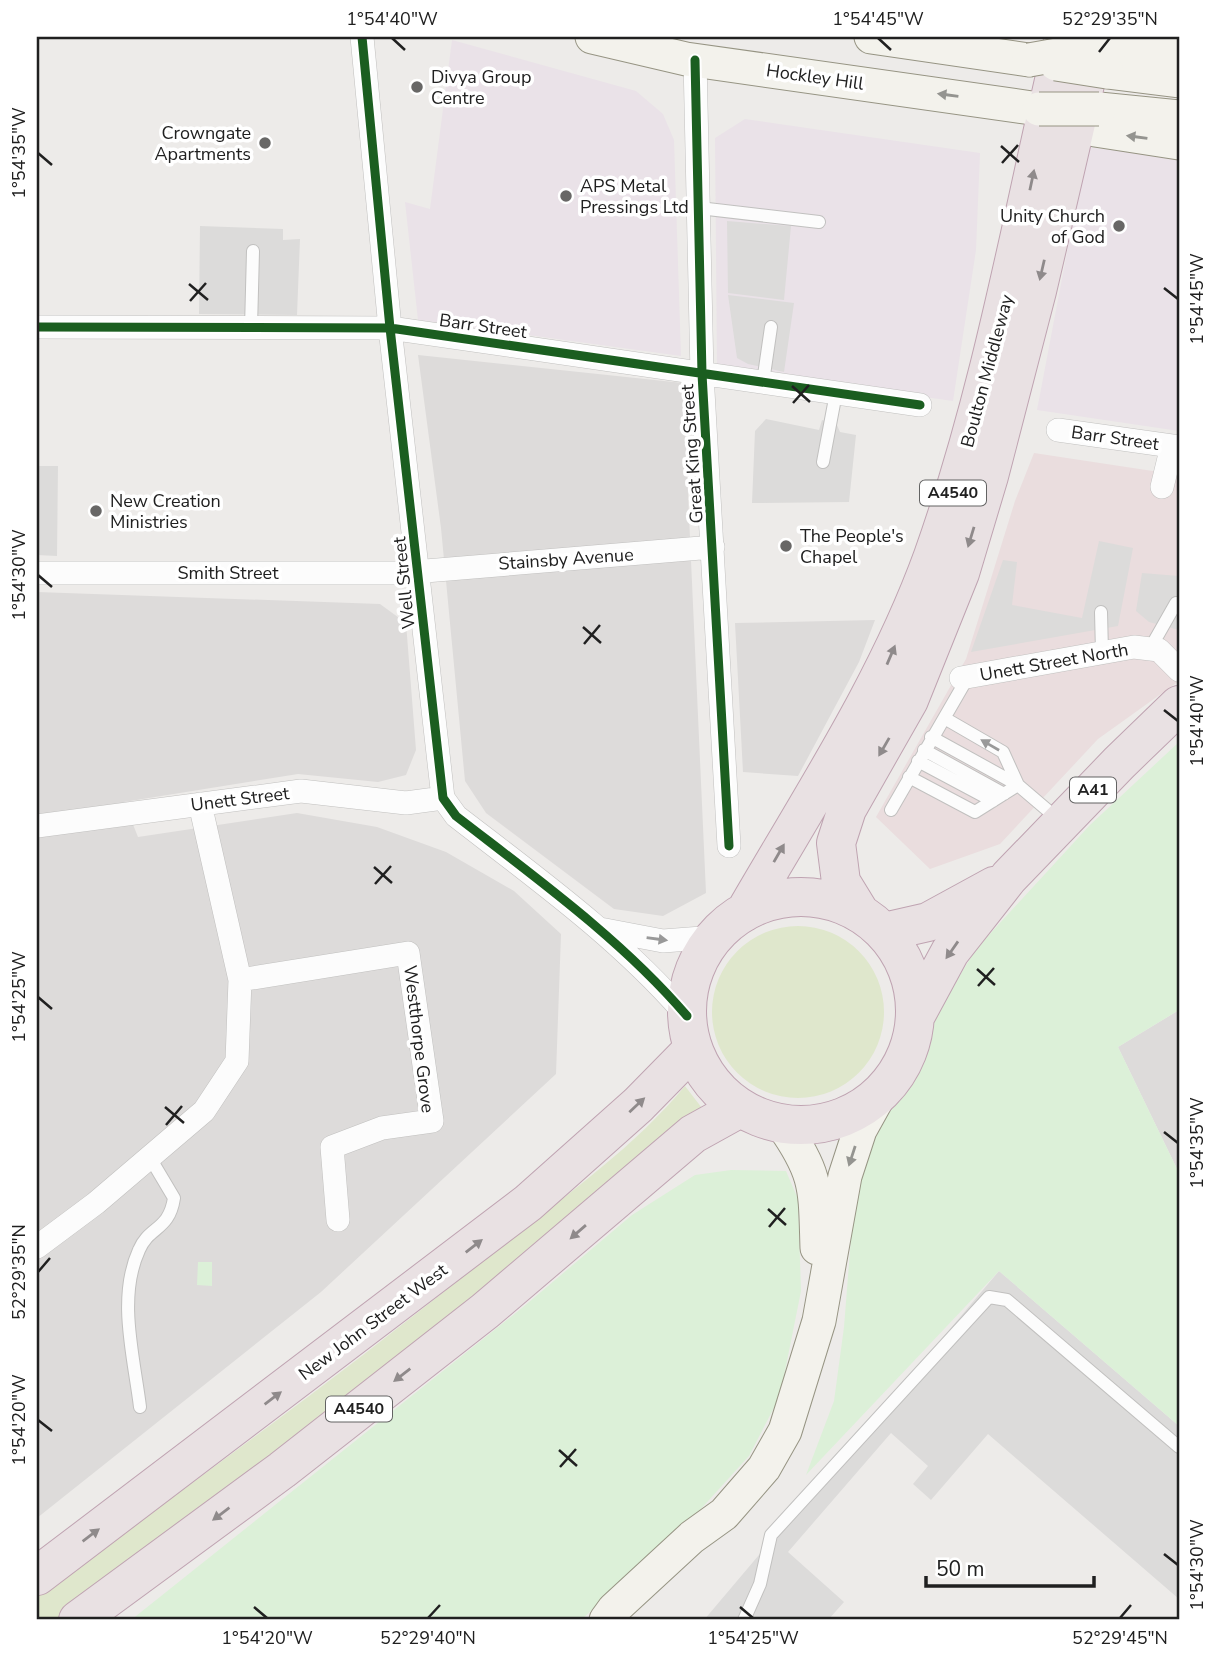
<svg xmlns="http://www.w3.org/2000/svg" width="1216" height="1657" font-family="'Nunito Sans',sans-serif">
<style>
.residential{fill:#dddbda}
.commercial{fill:#eaddde}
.industrial{fill:#eae2e8}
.religious{fill:#dcdbda}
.grass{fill:#dfe7cc}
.park{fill:#dcf0d8}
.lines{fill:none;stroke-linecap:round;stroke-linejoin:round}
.lane-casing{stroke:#c1c0bf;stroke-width:14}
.street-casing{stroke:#c1c0bf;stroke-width:24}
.secondary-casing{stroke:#969483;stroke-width:35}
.highway-casing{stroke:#bfa3b1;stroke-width:40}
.lane{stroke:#fcfcfc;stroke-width:12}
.street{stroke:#fcfcfc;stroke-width:23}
.secondary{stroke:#f3f2ec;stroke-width:33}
.highway{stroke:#e9e1e3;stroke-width:38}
.secondary-bridge-casing{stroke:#969483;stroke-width:35;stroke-linecap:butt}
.secondary-bridge{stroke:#f3f2ec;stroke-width:33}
.cycleway-casing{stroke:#fff;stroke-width:13}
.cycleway{stroke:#1b5e20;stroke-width:9}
.oneway{fill:#949490}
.oneway2{fill:#8f8a8b}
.oneway3{fill:#999}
.ticks{fill:none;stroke:#202020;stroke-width:2.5}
.poi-dot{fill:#686766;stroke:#fff;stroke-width:2.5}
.labels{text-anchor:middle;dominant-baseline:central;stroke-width:7;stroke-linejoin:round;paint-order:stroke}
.shield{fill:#fff;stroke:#636363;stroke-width:2}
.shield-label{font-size:16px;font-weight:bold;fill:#202020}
.poi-label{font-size:18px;fill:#202020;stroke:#fff;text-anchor:start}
.street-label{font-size:18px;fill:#202020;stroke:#fff}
.neatline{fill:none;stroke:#202020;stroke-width:2.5}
.ticks-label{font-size:18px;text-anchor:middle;fill:#202020}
</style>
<rect width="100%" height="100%" fill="#edebe9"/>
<!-- residential -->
<path class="residential" d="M418,355L683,383L706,893L663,916L614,909L486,813L465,781L441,528Z
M37,592L380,604L406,623L416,750L406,775L378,782L298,774L124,802L138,837L297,813L377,827L446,852L514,891L561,934L556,1074L321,1292L37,1518Z
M875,620L859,662L798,776L743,772L735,623Z
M1179,1010V1173L1118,1047Z"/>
<!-- commercial -->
<path class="commercial" d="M1034,453L1179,475V681L1098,739L1000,844L930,869L876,817L966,659L1015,501Z"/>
<!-- industrial -->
<path class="industrial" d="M452,40L636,91L663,114L674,140L681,356L418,320L405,202L430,209Z
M745,119L980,153L976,250L953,401L717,368L715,138Z
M1087,147L1179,158V431L1037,410Z"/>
<!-- religious -->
<path class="religious" d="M727,221L791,226L784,300L728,293Z
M200,226L283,229V240L300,239L297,315L199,314Z
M728,295L794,303L784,372L748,364L737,358Z
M766,419L819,430L822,420L837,425L840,432L856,435L849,502L752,503L755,431Z
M37,466H58L57,556L37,555Z
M1099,541L1133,548L1118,626L971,652L1003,560L1017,562L1012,605L1082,618Z
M1142,573L1179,576V630L1149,622L1136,611Z
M999,1271L1179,1426V1599L988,1434L931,1500L913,1484L928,1466L891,1433L788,1552L844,1602L828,1620H704Z"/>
<!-- grass -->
<path class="grass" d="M712 1012a86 86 0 1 1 172 0a86 86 0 1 1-172 0Z
M685,1086L705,1112L279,1456L55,1620H37V1596C191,1485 345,1372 494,1252C559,1200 631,1151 685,1086Z"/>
<!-- park -->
<path class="park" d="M1179,742V1010L1118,1047L1179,1173V1426L999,1271L806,1475L834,1401L844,1327L853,1213L867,1154L902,1088L930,1024L976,949L1090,825Z
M731,1170L786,1171L798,1199L801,1291L780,1396L749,1456L689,1522L581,1620H131L522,1308L632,1215L695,1175Z
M198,1262H212V1286L197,1285Z"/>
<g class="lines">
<!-- lane casing -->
<g class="lane-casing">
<path id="lane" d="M699,208L819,222
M251,328L253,251
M763,382L771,327
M823,462L836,393
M1101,612L1102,652
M1151,647L1176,603
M946,719L1003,752L1018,785
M931,737L1018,785
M924,750L1004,794
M918,761L993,801
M909,777L975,812L1018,785L1059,820
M891,810L968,677
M140,1407C134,1357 117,1298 139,1250C149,1226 169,1231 174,1198L149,1156
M744,1620L760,1584L771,1535L989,1297L1007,1300L1179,1447"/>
</g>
<!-- street casing -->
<g class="street-casing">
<path id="street" d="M362,37L390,328L443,798L456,816C536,878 621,939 687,1016
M695,60L702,374L729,846
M37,327L390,328L920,405
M1058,430L1179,447
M1162,487L1172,446
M37,573H401L713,547
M961,678L1134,647L1159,650L1179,670
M37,826L301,791L406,803L443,798
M600,929L663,941L715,937
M240,980L408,953L432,1121L382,1128L332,1147L338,1220
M37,1247L96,1203L204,1111L237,1061L240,980L200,804"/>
</g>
<!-- secondary casing -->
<g class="secondary-casing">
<path id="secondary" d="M592,37L686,59L1039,109
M871,37L1029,60
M1113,45L1179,49
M1107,72L1179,81
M1099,109L1179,117
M1095,130L1179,143
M782,1124C818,1175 815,1189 817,1248
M606,1620L614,1609L692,1537L724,1514L764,1468L785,1431L819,1321L845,1176L860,1130L880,1094"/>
</g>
<!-- highway casing -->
<g class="highway-casing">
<path id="highway" d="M687 1011a114 114 0 1 1 228 0a114 114 0 1 1-228 0Z
M745,912C812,796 887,683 933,556C993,387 1023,211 1064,37
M860,913L841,882L836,843L847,809L909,700L960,573L989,476L1037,291L1096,37
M884,932L928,922L994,886
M916,1015L950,952L1009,877L1119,763L1179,705
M37,1576L528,1203L638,1105L693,1049
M78,1620L282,1470L485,1311L693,1134L740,1108"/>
</g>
<!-- lane -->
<use href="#lane" class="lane"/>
<!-- street -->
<use href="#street" class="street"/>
<!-- secondary -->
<use href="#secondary" class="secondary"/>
<!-- highway -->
<use href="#highway" class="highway"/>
<!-- secondary-bridge casing -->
<g class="secondary-bridge-casing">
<path id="secondary-bridge" d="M1029,60L1113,45
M1056,64L1107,72
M1039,109H1099"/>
</g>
<!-- secondary-bridge -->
<use href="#secondary-bridge" class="secondary-bridge"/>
<!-- cycleway casing -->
<g class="cycleway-casing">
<path id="cycleway" d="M362,37L390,328L443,798L456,816C536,878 621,939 687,1016
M695,60L702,374L729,846
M37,327L390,328L920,405"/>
</g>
<!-- cycleway -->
<use href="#cycleway" class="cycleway"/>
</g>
<!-- one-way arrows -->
<defs><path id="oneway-solid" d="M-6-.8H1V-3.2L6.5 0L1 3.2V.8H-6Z" transform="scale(1.75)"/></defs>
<g class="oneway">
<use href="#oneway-solid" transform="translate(948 95) rotate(-172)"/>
<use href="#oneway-solid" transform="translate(1137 137) rotate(-172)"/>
<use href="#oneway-solid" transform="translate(852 1156) rotate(108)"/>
</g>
<g class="oneway2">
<use href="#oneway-solid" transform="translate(1032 180) rotate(-78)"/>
<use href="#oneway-solid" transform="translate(1042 270) rotate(103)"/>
<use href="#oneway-solid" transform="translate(971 537) rotate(107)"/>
<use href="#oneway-solid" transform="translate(891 655) rotate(-67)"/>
<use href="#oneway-solid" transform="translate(884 747) rotate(120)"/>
<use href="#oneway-solid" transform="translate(779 853) rotate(-60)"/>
<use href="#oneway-solid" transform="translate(952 950) rotate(125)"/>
<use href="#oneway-solid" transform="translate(637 1105) rotate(-43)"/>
<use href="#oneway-solid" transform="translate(578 1232) rotate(139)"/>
<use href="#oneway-solid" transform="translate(474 1246) rotate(-38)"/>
<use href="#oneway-solid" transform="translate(402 1375) rotate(142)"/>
<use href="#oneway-solid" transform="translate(273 1398) rotate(-37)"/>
<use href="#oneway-solid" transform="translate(221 1514) rotate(143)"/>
<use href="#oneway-solid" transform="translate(91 1535) rotate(-37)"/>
</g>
<g class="oneway3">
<use href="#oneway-solid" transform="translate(990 745) rotate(-150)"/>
<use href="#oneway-solid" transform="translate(657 939) rotate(8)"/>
</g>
<!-- ticks -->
<path class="ticks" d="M392,38L405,50M878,38L891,50M1099,52L1110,38M1001,146L1019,162M38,153L52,165M1002,163L1018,145M189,284L208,300M1164,288L1178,299M190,301L206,283M792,386L810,402M793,403L809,385M38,575L52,587M583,627L601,643M584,644L600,625M1164,710L1178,721M374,867L392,883M375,884L391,866M977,969L995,985M978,986L994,968M38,997L52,1009M165,1107L184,1123M166,1125L182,1106M1164,1132L1178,1143M768,1209L786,1225M769,1227L785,1208M38,1272L50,1258M38,1420L52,1431M559,1450L577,1466M560,1467L576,1449M1164,1554L1178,1565M254,1607L267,1618M740,1607L753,1618M428,1618L440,1605M1120,1618L1131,1605"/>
<!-- markers -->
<g class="poi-dot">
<circle cx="417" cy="87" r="7"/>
<circle cx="265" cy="143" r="7"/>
<circle cx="566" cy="196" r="7"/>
<circle cx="1119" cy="226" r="7"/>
<circle cx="96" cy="511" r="7"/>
<circle cx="786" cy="546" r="7"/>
</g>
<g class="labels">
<!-- shield labels -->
<g class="shield">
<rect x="920" y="480.5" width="66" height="25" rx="5"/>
<rect x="1070" y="777.5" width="46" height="25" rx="5"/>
<rect x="326" y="1396.5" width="66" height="25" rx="5"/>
</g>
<g class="shield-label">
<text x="953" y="493">A4540</text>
<text x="1093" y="790">A41</text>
<text x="359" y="1409">A4540</text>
</g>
<!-- poi labels -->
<g class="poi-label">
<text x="431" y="77">Divya Group<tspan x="431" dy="21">Centre</tspan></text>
<text x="251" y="133" text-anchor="end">Crowngate<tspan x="251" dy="21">Apartments</tspan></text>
<text x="580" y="186">APS Metal<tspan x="580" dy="21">Pressings Ltd</tspan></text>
<text x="1105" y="216" text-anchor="end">Unity Church<tspan x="1105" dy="21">of God</tspan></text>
<text x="110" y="501">New Creation<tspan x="110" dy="21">Ministries</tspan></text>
<text x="800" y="536">The People's<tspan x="800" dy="21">Chapel</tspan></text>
</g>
<!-- street labels -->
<g class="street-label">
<text transform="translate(815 77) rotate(8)">Hockley Hill</text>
<text transform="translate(483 326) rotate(8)">Barr Street</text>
<text transform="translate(987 371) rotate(-75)">Boulton Middleway</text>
<text transform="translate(1115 438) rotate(8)">Barr Street</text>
<text transform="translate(692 454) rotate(-94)">Great King Street</text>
<text transform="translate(566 559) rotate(-4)">Stainsby Avenue</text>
<text x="228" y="573">Smith Street</text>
<text transform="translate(404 583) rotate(-96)">Well Street</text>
<text transform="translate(1054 662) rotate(-10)">Unett Street North</text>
<text transform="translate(240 799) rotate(-7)">Unett Street</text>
<text transform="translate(419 1039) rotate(83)">Westthorpe Grove</text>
<text transform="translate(373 1322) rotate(-37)">New John Street West</text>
</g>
</g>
<!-- border -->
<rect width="1216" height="1657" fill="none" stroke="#ffffff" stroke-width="77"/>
<!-- scale -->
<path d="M926 1576v10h168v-10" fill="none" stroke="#202020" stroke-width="3.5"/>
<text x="936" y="1576" font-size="21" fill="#202020" stroke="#ffffff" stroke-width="5" paint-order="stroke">50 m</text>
<rect x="38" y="38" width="1140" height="1580" class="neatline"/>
<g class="ticks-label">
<text x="392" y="25">1°54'40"W</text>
<text x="878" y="25">1°54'45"W</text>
<text x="1110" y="25">52°29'35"N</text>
<text transform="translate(19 153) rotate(-90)" y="6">1°54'35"W</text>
<text transform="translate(1197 299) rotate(-90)" y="6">1°54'45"W</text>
<text transform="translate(19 575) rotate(-90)" y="6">1°54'30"W</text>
<text transform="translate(1197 721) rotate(-90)" y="6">1°54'40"W</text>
<text transform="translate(19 997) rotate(-90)" y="6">1°54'25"W</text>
<text transform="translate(1197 1143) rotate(-90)" y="6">1°54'35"W</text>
<text transform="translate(19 1272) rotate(-90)" y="6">52°29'35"N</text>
<text transform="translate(19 1420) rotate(-90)" y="6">1°54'20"W</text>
<text transform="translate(1197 1565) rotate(-90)" y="6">1°54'30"W</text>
<text x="267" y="1644">1°54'20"W</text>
<text x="428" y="1644">52°29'40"N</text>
<text x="753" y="1644">1°54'25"W</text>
<text x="1120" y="1644">52°29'45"N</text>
</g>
</svg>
